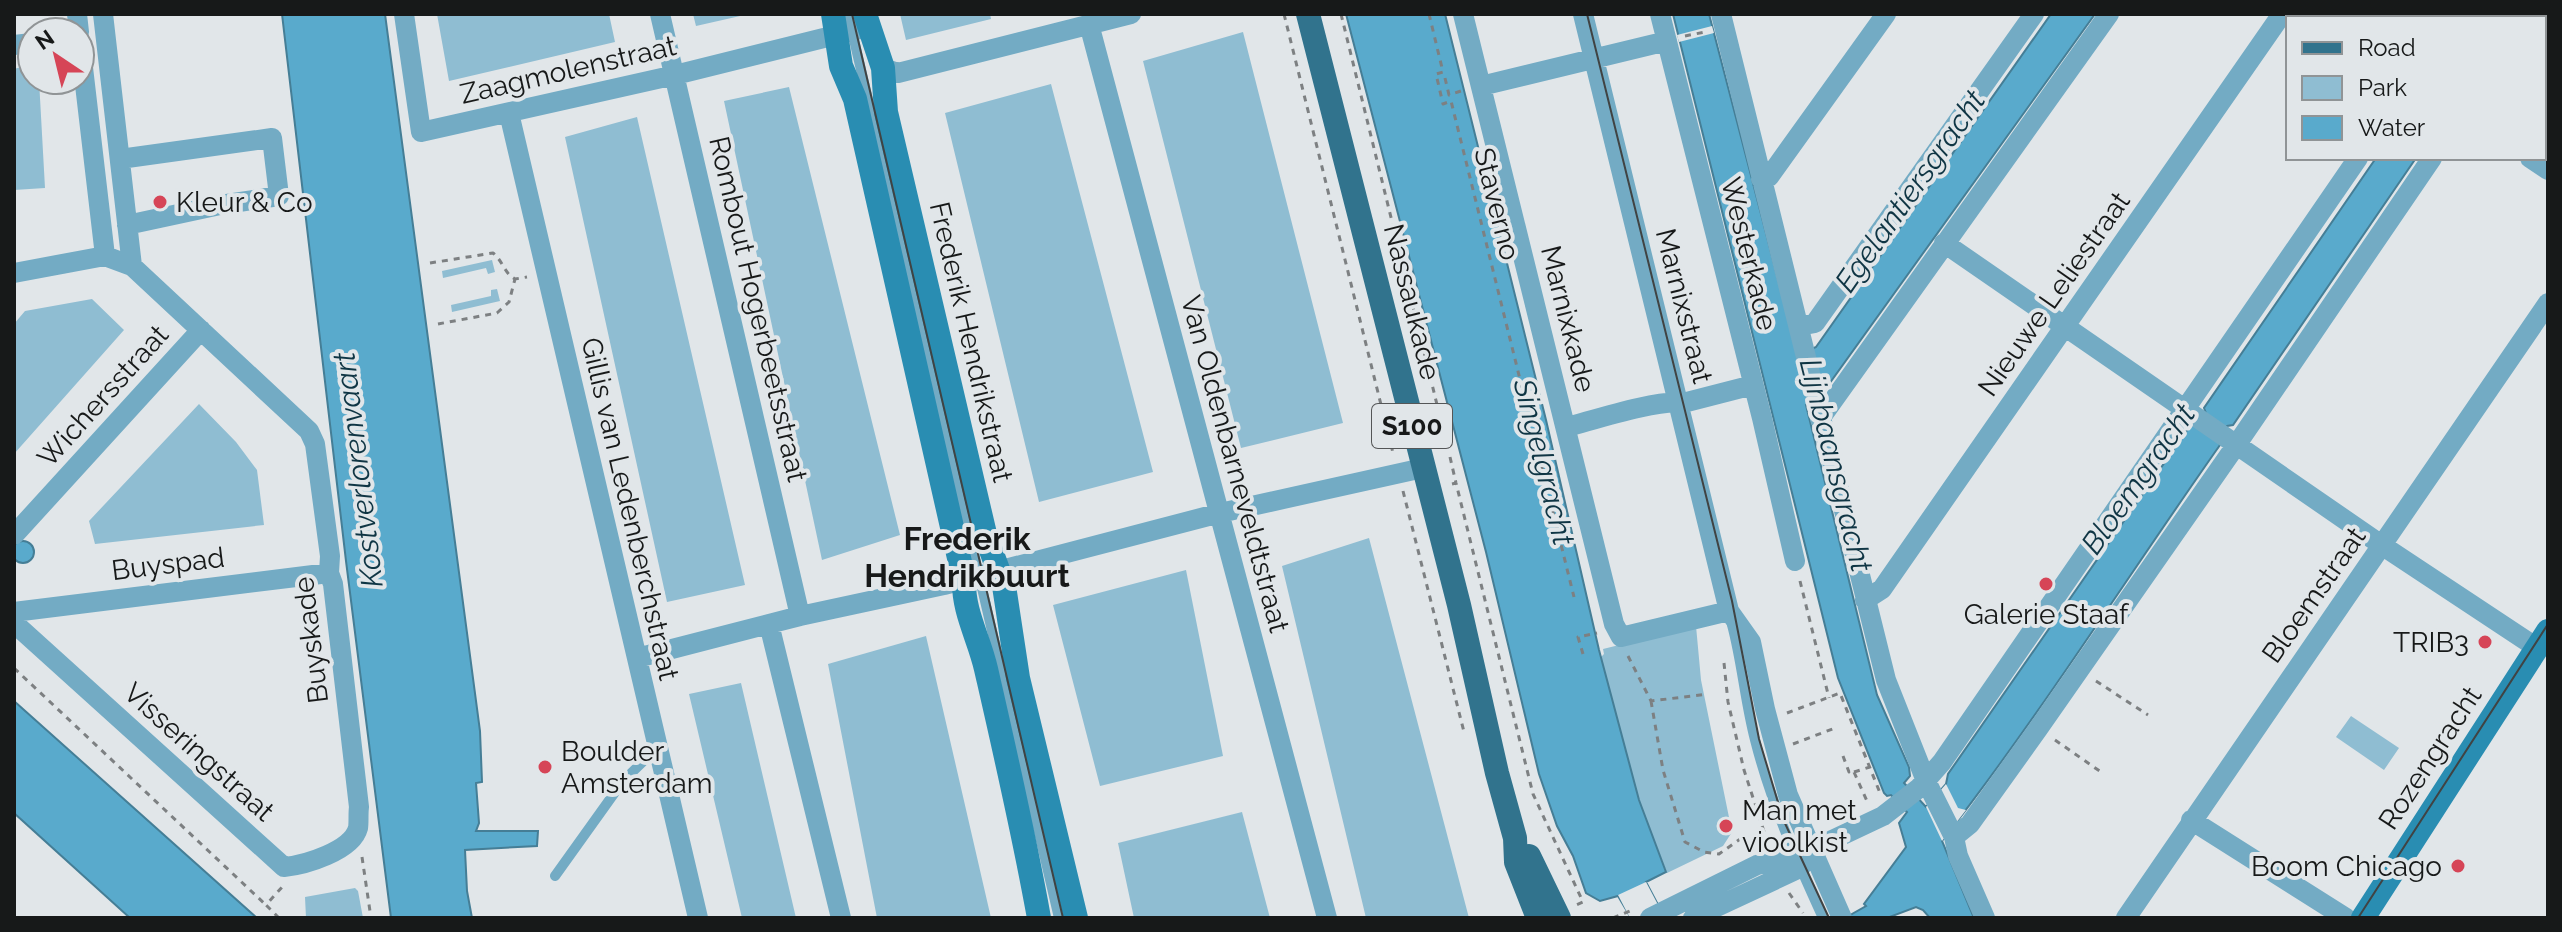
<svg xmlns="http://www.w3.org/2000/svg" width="2562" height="932" font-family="Raleway,sans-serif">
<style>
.green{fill:#8fbdd2}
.water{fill:#59aacc;stroke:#457e96;stroke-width:2}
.pier{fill:#e1e6e9}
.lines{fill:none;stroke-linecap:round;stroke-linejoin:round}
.path{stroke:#7d8082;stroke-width:3;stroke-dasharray:6 6;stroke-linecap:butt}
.lane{stroke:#73abc4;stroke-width:10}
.street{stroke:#73abc4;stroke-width:20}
.secondary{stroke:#298db2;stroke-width:24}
.primary{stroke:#31738d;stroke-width:24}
.tram{stroke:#404343;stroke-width:2}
.poi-dot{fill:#d64557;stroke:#e1e6e9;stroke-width:3}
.labels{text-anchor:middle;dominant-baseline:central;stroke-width:8;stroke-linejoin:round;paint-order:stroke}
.shield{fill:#e1e6e9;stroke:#545657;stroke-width:2}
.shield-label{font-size:26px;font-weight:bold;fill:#171919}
.street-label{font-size:28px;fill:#171919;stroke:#e1e6e9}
.poi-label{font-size:28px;fill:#171919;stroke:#e1e6e9;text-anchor:start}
.water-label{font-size:30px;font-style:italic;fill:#0f3544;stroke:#e1e6e9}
.quarter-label{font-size:32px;font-weight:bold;fill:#171919;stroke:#e1e6e9}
</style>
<rect width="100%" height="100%" fill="#e1e6e9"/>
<!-- green -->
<path class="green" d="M437,14H609L615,42L449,81Z
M693,14H749L696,26Z
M900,14H990L991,19L906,40Z
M1243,32L1343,423L1241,448L1143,61Z
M32,64V80H39L45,188L14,190V69Z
M1051,84L1153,472L1039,502L945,113Z
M789,87L900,535L822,560L724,101Z
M637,117L745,585L667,602L565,137Z
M492,260L495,272L488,274L486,268L443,278L442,271Z
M497,289L500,301L452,312L451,305L491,296V290Z
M92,299L124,330L14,454V324L25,311Z
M199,404L236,442L257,470L264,525L95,544L89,521Z
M1369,538L1469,918H1366L1282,566Z
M1186,570L1223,756L1100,786L1053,605Z
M1696,626L1701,680L1732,832L1723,846L1667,873L1639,800L1601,657L1604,654L1603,649Z
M926,636L991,918H877L828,664Z
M741,683L796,918H742L689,694Z
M2351,716L2399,748L2384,770L2336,737Z
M1242,812L1270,918H1134L1118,843Z
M355,888L358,891L363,918H306L305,897Z"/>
<!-- water -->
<path class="water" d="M282,14H385L480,731L482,782L476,783L479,823L476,831H538L537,846L465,850L467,891L472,918H391L346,561Z
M1346,14H1445L1546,420L1599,650L1639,800L1666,872L1646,882L1665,918H1631L1618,896L1600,901L1586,893L1573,856L1557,826L1539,774L1486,552Z
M1673,14H1709L1798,356L1816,347L2051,14H2095L1824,391L1806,405L1877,695L1909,767L1910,776L1904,783L1926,807L1946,784L1948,774L2190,426H2197L2206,413L2204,408L2376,158H2416L2233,425L2227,426L2218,440L2220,445C2127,577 2041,714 1942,841L1974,918H1930L1923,910L1916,907L1887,918H1845L1866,906L1864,904L1906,847L1899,823L1907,812L1891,795L1887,796L1884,793L1838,678Z
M12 552a11 11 0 1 1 22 0a11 11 0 1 1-22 0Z
M14,701L257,918H130L14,813Z"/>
<!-- pier -->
<path class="pier" d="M1712,26L1714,33L1679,42L1677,35Z
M1946,784L1958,808L1966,810L1942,841L1926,807Z
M1646,882L1665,918H1630L1618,895Z"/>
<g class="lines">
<!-- path -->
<path class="path" d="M1284,14L1393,453
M1341,14L1443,429L1437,433
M1429,14L1443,72L1436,74L1443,104L1451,101L1574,597
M1685,36L1705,32
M1445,78L1449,95L1461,91
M430,263L493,253C503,261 504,273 515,279L527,277
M438,324L497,313L509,302L515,279
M1450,457L1456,483
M1452,484L1456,483L1533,794L1583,902L1576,905
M1403,491L1464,732
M1800,581L1829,698
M1583,654L1578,637L1597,633
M1628,656L1651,701L1708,694
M1724,663L1728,702L1744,770L1767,841
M14,668L266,905
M2096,681L2148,715
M1651,701L1663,770L1685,842L1704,852L1719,854L1743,837
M1787,713L1840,693L1880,793
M2055,740L2101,772
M1793,744L1835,728
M1843,756L1849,772L1853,770L1867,801
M1854,772L1870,767
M362,857L371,918
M1789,893L1803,913
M279,918L266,905L283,886
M1613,918L1632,910"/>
<!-- lane -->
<path class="lane" d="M848,14L1059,918
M1732,625C1742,662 1745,702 1755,740C1771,803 1796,859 1823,918
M555,876L623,781L657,748"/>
<!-- street -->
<path class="street" d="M77,14L79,32
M103,14L132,266
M404,14L421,132L675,75L868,27
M660,14L800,616
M1463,14L1614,624L1621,637L1729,611
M1583,14L1729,611L1751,642L1765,709L1788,795L1842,918
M1660,14L1762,418L1795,561
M1721,14L1886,680L1926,781L1954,837L1958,856L1985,918
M2323,14L2329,18
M2455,18L2458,14
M2528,18L2531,14
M1089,24L1327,918
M80,42L105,256
M14,45L32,43
M883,68L898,73L1131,14
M1481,86L1667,41
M509,113L698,918
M2530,158L2548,170
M120,159L272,138L279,196L220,205L127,225
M1761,179L1769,177L1886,14
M1944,243L2383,546L2537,648
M14,273L105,256L132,266L309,431L315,444L330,556L329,573L333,584L359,807C358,814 359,822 358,828C352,851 305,865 284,867L14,623
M1799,326L1815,323L2034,14
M1820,419L2109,14
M1567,427C1594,420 1658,399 1683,403L1753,385
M14,535L201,330
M1865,600L1882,589L2282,14
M14,612L329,573
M769,624L841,918
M637,658L800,616L944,585L1220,513L1423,468
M2191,820L2346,918
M1954,837L1970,824L2038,729L2237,444L2432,158
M1650,918L1757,865L1811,850L1883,816L1919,788L1942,762L2358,158
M1693,918L1800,868L1811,850
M2126,918L2548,303"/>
<!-- secondary -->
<path class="secondary" d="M833,14L841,66L855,99L964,580C963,612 979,638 986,669C1005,752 1024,834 1039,918
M865,14L883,68L886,112L985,534L1004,586L1018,678L1076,918
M2363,918L2548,631"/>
<!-- primary -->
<path class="primary" d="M1308,14L1459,605L1497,773L1515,838L1516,862L1538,918
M1529,856L1559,918"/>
<!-- tram -->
<path class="tram" d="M852,14L1063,918
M1587,14L1732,601L1759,739L1783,819L1829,918
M2358,918L2548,624"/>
</g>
<!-- markers -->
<g class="poi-dot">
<circle cx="160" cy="202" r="8"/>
<circle cx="2046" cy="584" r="8"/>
<circle cx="2485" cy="642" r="8"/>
<circle cx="545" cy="767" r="8"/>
<circle cx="1726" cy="826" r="8"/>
<circle cx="2458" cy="866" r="8"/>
</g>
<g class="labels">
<!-- shield labels -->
<rect class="shield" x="1372" y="404" width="80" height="44" rx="6"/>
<g class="shield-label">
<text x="1412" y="426">S100</text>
</g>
<!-- street labels -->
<g class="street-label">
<text transform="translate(568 70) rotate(-13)">Zaagmolenstraat</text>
<text transform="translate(1497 204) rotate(76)">Staverno</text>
<text transform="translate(1749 254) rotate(76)">Westerkade</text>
<text transform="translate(2054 294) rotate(-55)">Nieuwe Leliestraat</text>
<text transform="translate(1412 302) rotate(76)">Nassaukade</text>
<text transform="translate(1684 306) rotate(76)">Marnixstraat</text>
<text transform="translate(758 309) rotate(77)">Rombout Hogerbeetsstraat</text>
<text transform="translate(1568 319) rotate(76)">Marnixkade</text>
<text transform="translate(971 342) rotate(77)">Frederik Hendrikstraat</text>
<text transform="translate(103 396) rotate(-48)">Wichersstraat</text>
<text transform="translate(1235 464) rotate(75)">Van Oldenbarneveldtstraat</text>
<text transform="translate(630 509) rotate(77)">Gillis van Ledenberchstraat</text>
<text transform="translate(168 564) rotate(-7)">Buyspad</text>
<text transform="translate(2314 595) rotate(-55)">Bloemstraat</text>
<text transform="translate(311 640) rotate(-97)">Buyskade</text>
<text transform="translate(199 752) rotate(42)">Visseringstraat</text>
<text transform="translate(2430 758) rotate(-57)">Rozengracht</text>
</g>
<!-- poi labels -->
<g class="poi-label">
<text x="176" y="202">Kleur &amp; Co</text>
<text x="2046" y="614" text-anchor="middle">Galerie Staaf</text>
<text x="2469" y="642" text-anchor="end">TRIB3</text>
<text x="561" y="751">Boulder<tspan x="561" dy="32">Amsterdam</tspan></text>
<text x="1742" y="810">Man met<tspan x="1742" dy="32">vioolkist</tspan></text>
<text x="2442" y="866" text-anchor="end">Boom Chicago</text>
</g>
<!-- water labels -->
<g class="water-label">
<text transform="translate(1910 191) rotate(-55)">Egelantiersgracht</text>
<text transform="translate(1544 462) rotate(76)">Singelgracht</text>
<text transform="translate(1836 465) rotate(76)">Lijnbaansgracht</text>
<text transform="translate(358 470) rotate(-97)">Kostverlorenvaart</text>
<text transform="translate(2138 479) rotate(-55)">Bloemgracht</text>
</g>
<!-- quarter labels -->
<g class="quarter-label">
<text x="967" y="538">Frederik<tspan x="967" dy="37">Hendrikbuurt</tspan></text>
</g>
</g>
<!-- border -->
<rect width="2562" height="932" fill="none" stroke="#171919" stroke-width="32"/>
<!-- legend -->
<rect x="2286" y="16" width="260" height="144" fill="#e1e6e9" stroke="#909496" stroke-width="2"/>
<rect x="2302" y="42" width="40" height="12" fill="#31738d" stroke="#909496" stroke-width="2"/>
<text x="2358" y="56" font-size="24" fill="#171919">Road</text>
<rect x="2302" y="76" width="40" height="24" fill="#8fbdd2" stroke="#909496" stroke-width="2"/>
<text x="2358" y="96" font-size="24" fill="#171919">Park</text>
<rect x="2302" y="116" width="40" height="24" fill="#59aacc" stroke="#909496" stroke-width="2"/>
<text x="2358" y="136" font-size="24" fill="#171919">Water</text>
<!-- north arrow -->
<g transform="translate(56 56) rotate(325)"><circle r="38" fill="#e1e6e9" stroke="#909496" stroke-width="2"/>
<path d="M0-6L14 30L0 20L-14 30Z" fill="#d64557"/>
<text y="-12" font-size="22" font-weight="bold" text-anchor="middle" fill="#171919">N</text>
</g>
</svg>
